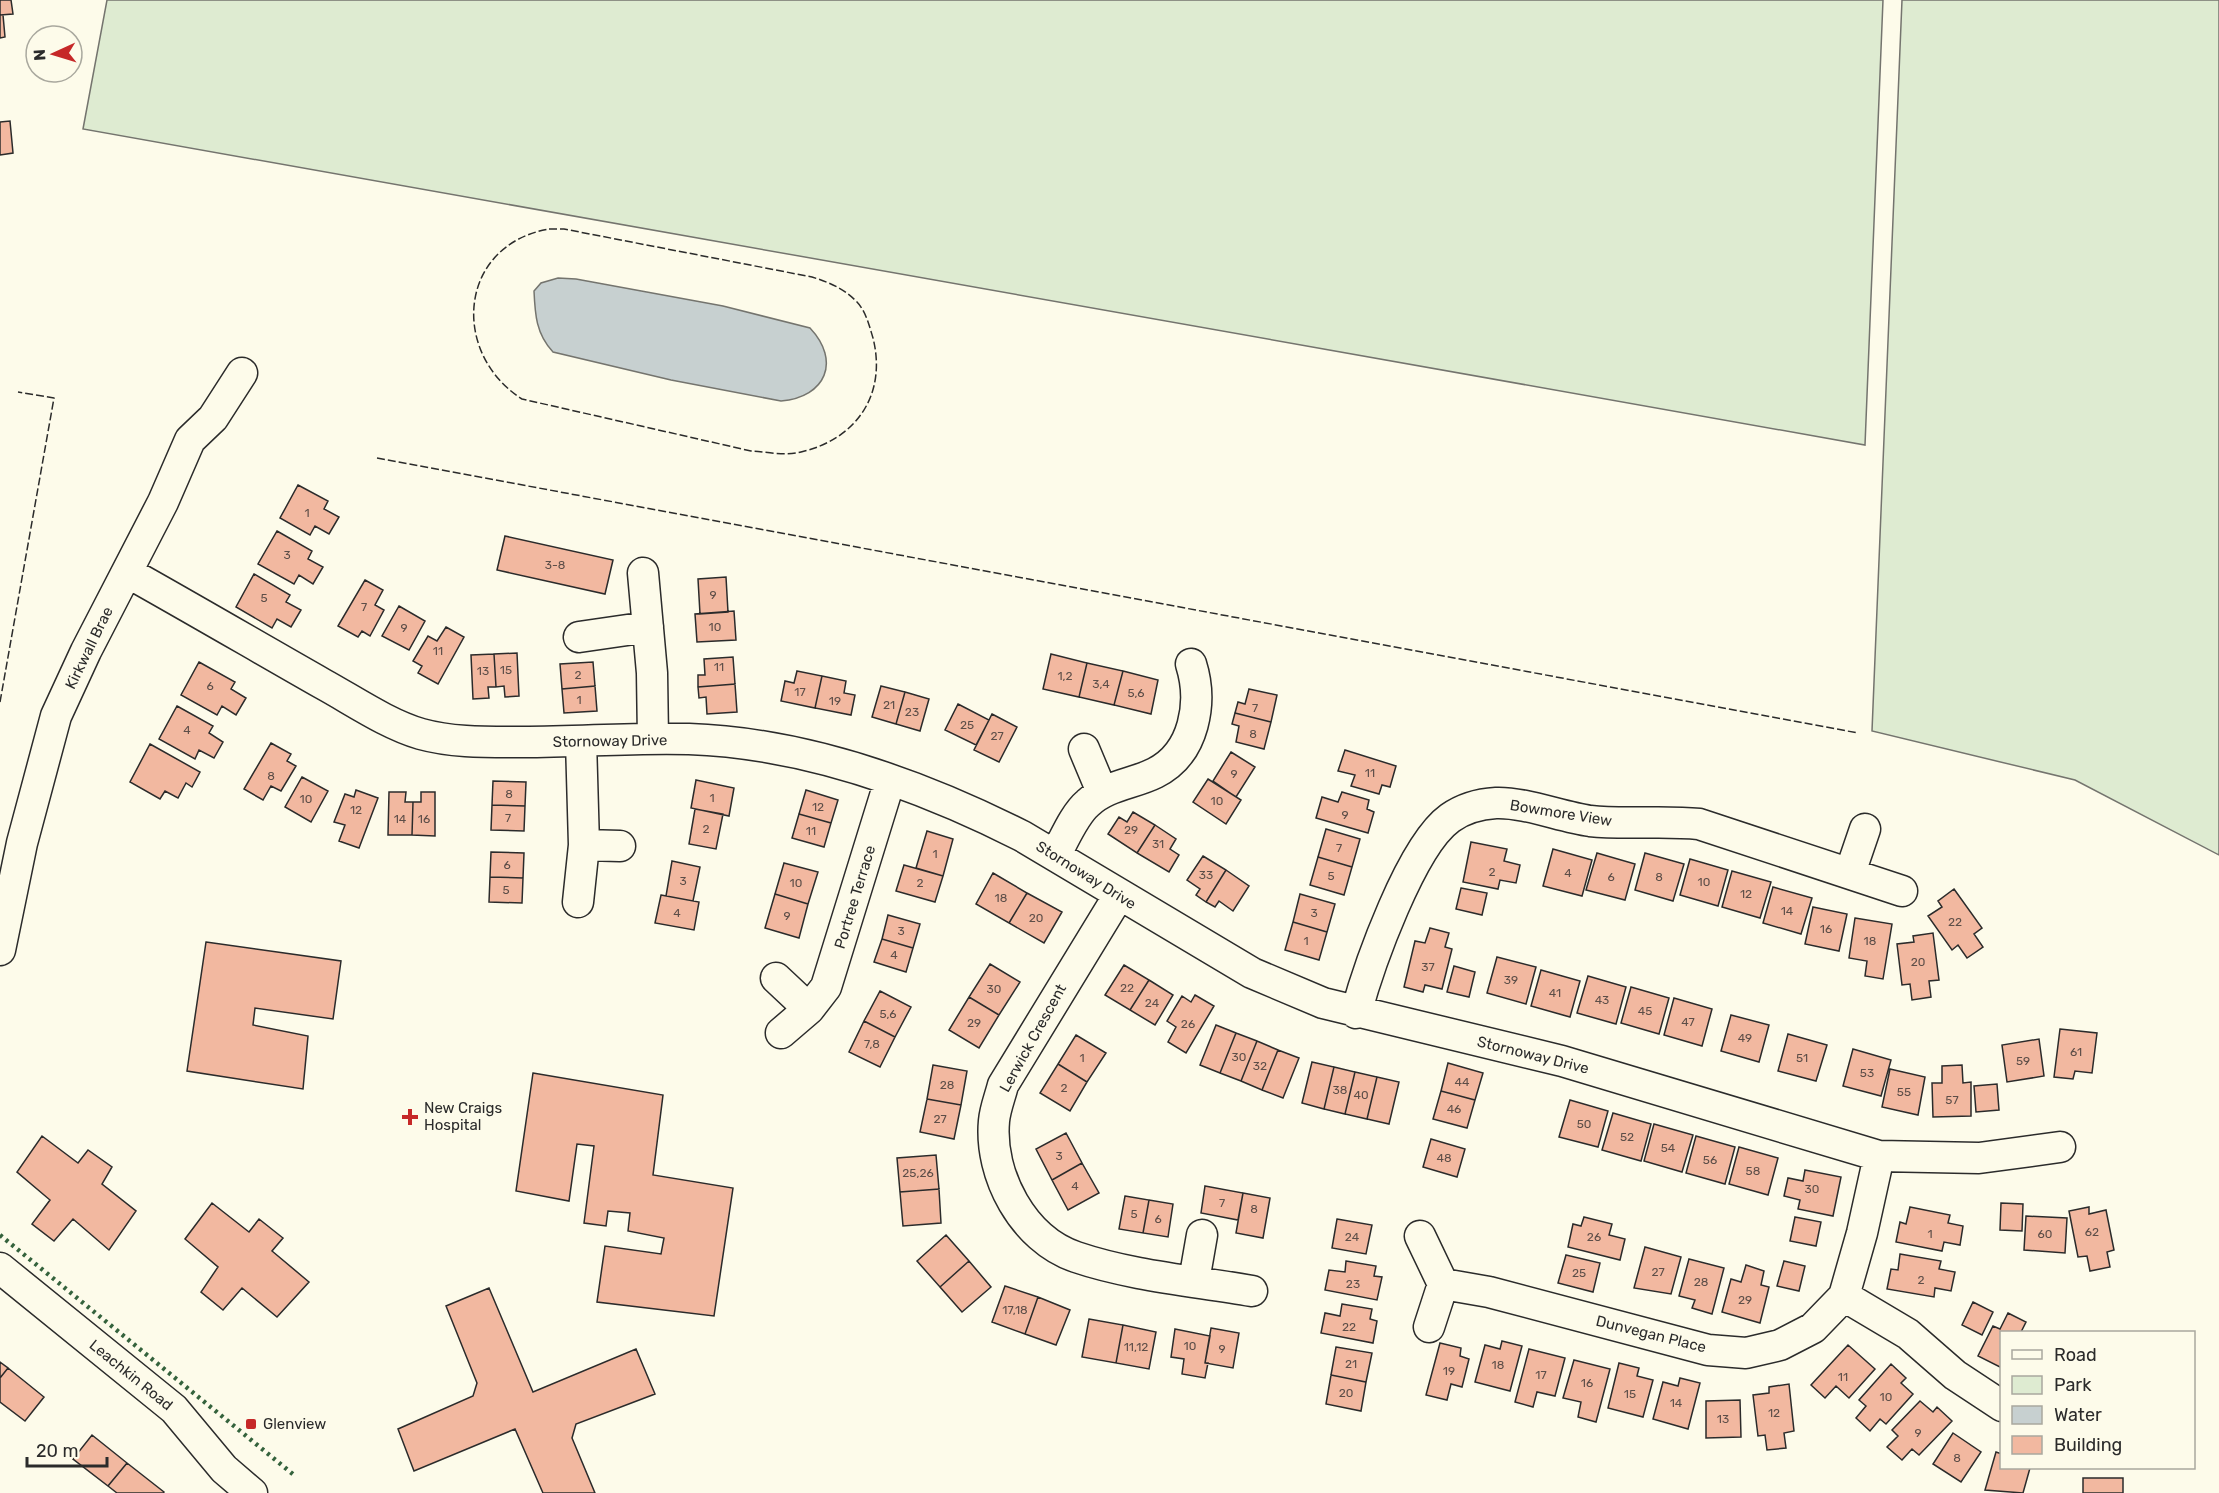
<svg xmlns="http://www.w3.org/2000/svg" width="2219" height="1493" font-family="Rubik,sans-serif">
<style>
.green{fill:#deebd1;stroke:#74746e;stroke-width:1.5}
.water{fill:#c7d0d0;stroke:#74746e;stroke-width:1.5}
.building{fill:#f2b8a0;stroke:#2b2b2b;stroke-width:1.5}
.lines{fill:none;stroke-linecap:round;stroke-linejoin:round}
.minor-casing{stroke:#2b2b2b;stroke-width:33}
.minor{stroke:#fdfbea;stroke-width:30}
.hedge{stroke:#34623c;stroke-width:4.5;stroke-dasharray:3 4.5;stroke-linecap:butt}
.fence{stroke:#2b2b2b;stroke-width:1.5;stroke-dasharray:8 3;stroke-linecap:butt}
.poi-dot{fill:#c62828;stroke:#fdfbea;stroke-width:2}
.labels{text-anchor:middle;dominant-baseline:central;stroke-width:4.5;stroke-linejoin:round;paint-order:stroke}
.number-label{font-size:12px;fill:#5d4e48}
.street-label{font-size:15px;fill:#2b2b2b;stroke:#fdfbea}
.poi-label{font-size:15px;fill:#2b2b2b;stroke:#fdfbea;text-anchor:start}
</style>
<rect width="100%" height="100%" fill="#fdfbea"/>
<!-- green -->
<path class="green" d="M107,0H1883L1865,445L83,129Z
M1902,0H2219V855L2075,780L1872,731Z"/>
<!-- water -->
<path class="water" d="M558,278L576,279L723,306L810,328C841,361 826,397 781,401L671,380L553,352C536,334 535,314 534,291L541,283Z"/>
<!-- building -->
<path class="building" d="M0,0H11L13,14L0,15Z
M0,15H3L5,37L0,38Z
M10,121L13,153L0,155V122Z
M298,485L328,501L324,509L339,517L329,534L315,526L310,535L280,518Z
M277,531L312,551L308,559L323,567L313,584L299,575L294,584L258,564Z
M505,536L613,560L605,594L497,570Z
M254,574L290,595L286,602L301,610L291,627L277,619L272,628L236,607Z
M726,577L728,612L700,614L698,579Z
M365,580L383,590L375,605L384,610L370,636L362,631L358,637L338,626Z
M399,606L425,621L409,650L382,636Z
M734,611L736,640L697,642L695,614Z
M446,627L464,637L438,684L418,673L422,666L413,661L428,636L437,641Z
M517,653L519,696L505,697L504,686L496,687L494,654Z
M494,654L496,687H488L489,698L473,699L471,655Z
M1051,654L1087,663L1079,697L1043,689Z
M733,657L735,684L698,687V675H705L704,659Z
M199,662L235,682L231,689L246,698L236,715L222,706L217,715L181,695Z
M593,662L595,686L562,689L560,664Z
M1087,663L1123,671L1114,705L1079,697Z
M797,671L822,676L815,708L781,701L785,681L794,683Z
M1123,671L1158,680L1151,714L1114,705Z
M822,676L846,681L844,693L855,695L851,715L815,708Z
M735,684L737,712L707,714L706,697L699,698L698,687Z
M595,686L597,711L564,713L562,689Z
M881,686L905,692L896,724L872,717Z
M1249,689L1277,695L1271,722L1235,713L1238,702L1245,704Z
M905,692L929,699L920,731L896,724Z
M958,704L989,720L976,745L945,730Z
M177,706L213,726L209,733L223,742L214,758L199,750L195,759L159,739Z
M1235,713L1271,722L1264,749L1236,742L1239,726L1232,724Z
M992,714L1017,727L999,762L974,750Z
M271,743L291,754L287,761L296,766L281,791L271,786L263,800L244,789Z
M150,744L200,772L192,787L186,783L178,798L165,791L160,799L130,782Z
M1345,750L1396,766L1390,787L1382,785L1379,794L1351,786L1355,775L1338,771Z
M1231,752L1255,767L1236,797L1213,781Z
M302,777L328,791L311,822L285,807Z
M1208,779L1241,800L1226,824L1193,802Z
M696,780L734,788L729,816L691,808Z
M493,781L526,782L525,806L492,805Z
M356,790L378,798L359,848L339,841L345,825L334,822L345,794L354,797Z
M806,790L838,800L831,823L799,814Z
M389,792H406L405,802H413L412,835H388Z
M421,792H435V836L412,835L413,802H421Z
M1342,792L1369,800L1367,809L1374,812L1368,833L1316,818L1322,797L1338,802Z
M492,805L525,806L524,831L491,830Z
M695,809L723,814L716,849L689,844Z
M1133,812L1155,825L1137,853L1108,834L1119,817L1127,822Z
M799,814L831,823L824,847L792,838Z
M1155,825L1176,839L1170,849L1179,855L1169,872L1137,853Z
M1326,829L1360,839L1352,867L1318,857Z
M927,831L953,839L943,876L916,868Z
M1471,842L1507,849L1504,861L1520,865L1516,883L1500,880L1498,889L1463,882Z
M1553,849L1592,860L1582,896L1543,886Z
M491,852L524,853L523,878L490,877Z
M1597,853L1635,864L1625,900L1586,890Z
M1645,853L1684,864L1673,901L1635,890Z
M1203,856L1226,870L1206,902L1196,895L1200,889L1187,880Z
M1318,857L1352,867L1344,895L1310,885Z
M1690,859L1728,870L1718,906L1680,895Z
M672,861L700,867L693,901L666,896Z
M784,863L818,872L808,904L775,894Z
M904,865L943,876L935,902L896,891Z
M1226,870L1249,886L1233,911L1219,901L1215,907L1206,902Z
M1732,871L1771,882L1760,918L1722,907Z
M993,873L1027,893L1009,923L976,904Z
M490,877L523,878L522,903L489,902Z
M1773,887L1812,898L1801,934L1763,923Z
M1461,888L1487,893L1482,915L1456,909Z
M1954,889L1982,928L1974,934L1983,947L1967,958L1958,945L1952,950L1928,916L1942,907L1938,901Z
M1027,893L1062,912L1044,943L1009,923Z
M775,894L808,904L799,938L765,928Z
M1300,894L1335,904L1327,932L1293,922Z
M661,895L699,902L694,930L655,923Z
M1813,907L1847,914L1839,951L1805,944Z
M888,915L920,924L913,948L882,939Z
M1855,918L1892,924L1883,979L1865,976L1867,961L1849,958Z
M1293,922L1327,932L1319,960L1285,950Z
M1430,928L1449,933L1445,947L1452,949L1442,989L1425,985L1423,992L1404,987L1415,941L1425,943Z
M1933,933L1939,980L1929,981L1931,997L1912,1000L1910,984L1902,985L1897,944L1914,942L1913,936Z
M882,939L913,948L906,972L874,962Z
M206,942L341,961L333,1019L255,1008L253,1025L308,1036L303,1089L187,1071Z
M1497,957L1536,967L1526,1004L1487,993Z
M990,964L1020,982L999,1015L969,997Z
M1124,965L1149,980L1130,1010L1105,995Z
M1454,966L1475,972L1469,997L1447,992Z
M1541,970L1580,981L1570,1017L1531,1006Z
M1588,976L1626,987L1616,1024L1577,1013Z
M1149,980L1173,995L1155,1025L1130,1010Z
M1631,987L1669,998L1659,1034L1621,1023Z
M880,991L911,1007L895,1037L864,1021Z
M1195,995L1214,1006L1186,1053L1168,1042L1176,1027L1167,1021L1182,996L1191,1002Z
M969,997L999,1015L979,1048L949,1030Z
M1674,998L1712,1009L1702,1046L1664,1035Z
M1731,1015L1769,1025L1759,1062L1721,1051Z
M864,1021L895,1037L880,1067L849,1052Z
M1216,1025L1236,1033L1220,1073L1200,1065Z
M2060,1029L2097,1033L2092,1073L2075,1071L2073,1079L2054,1077Z
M1236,1033L1257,1041L1241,1081L1220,1073Z
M1788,1034L1827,1045L1816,1081L1778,1071Z
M1076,1035L1106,1053L1087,1082L1058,1064Z
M2039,1039L2044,1076L2007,1082L2002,1045Z
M1257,1041L1278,1050L1262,1090L1241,1081Z
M1853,1049L1891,1060L1881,1096L1843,1086Z
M1278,1050L1299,1058L1283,1098L1262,1090Z
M1312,1062L1334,1067L1324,1109L1302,1103Z
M1448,1063L1483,1073L1475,1100L1441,1091Z
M1058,1064L1087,1082L1070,1111L1040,1093Z
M933,1065L967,1071L961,1105L927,1099Z
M1962,1065L1963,1083L1971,1082V1116L1933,1117L1932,1083H1942V1066Z
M1334,1067L1355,1072L1345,1114L1324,1109Z
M1890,1069L1925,1077L1918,1115L1882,1107Z
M1355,1072L1377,1077L1367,1119L1345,1114Z
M533,1073L663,1095L653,1175L733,1188L714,1316L597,1302L605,1246L661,1254L664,1238L628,1231L630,1213L608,1211L606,1226L584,1223L594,1146L577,1144L569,1201L516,1191Z
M1377,1077L1399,1082L1389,1124L1367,1119Z
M1997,1084L1999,1110L1976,1112L1974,1086Z
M1441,1091L1475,1100L1467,1128L1433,1119Z
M927,1099L961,1105L954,1139L920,1132Z
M1570,1100L1608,1111L1598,1147L1559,1137Z
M1613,1113L1651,1124L1641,1161L1602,1150Z
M1654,1124L1693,1135L1682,1172L1644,1161Z
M1066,1133L1082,1163L1052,1180L1036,1149Z
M42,1136L78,1163L88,1150L112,1167L102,1184L136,1211L109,1250L73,1219L54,1241L32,1224L50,1200L17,1172Z
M1696,1136L1735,1147L1725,1184L1686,1173Z
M1431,1139L1465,1149L1457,1177L1423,1167Z
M1739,1147L1778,1158L1768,1195L1729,1184Z
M936,1155L939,1189L900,1192L897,1158Z
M1082,1163L1099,1193L1068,1210L1052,1180Z
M1805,1170L1841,1177L1833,1216L1798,1209L1800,1200L1784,1196L1788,1178L1803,1181Z
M1205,1186L1243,1193L1238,1220L1201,1213Z
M939,1189L941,1223L903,1226L900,1192Z
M1243,1193L1270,1198L1263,1238L1236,1233Z
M1125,1196L1149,1200L1143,1233L1119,1229Z
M1149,1200L1173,1204L1168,1237L1143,1233Z
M212,1203L249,1232L259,1219L283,1238L272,1251L309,1282L277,1317L242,1288L223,1310L201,1292L218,1267L185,1239Z
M2001,1203L2023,1204L2022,1231L2000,1230Z
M1910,1207L1950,1215L1948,1223L1963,1226L1960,1245L1944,1242L1942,1251L1896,1242L1900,1222L1906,1224Z
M2089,1207V1214L2106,1210L2114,1250L2107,1252L2110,1267L2090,1271L2087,1256L2078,1257L2069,1211Z
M2026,1216L2067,1218L2065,1253L2024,1250Z
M1584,1217L1612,1224L1609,1235L1625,1239L1620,1260L1568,1247L1573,1224L1581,1226Z
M1795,1217L1821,1222L1816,1246L1790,1241Z
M1337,1219L1372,1225L1366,1254L1332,1248Z
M946,1235L969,1261L940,1287L917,1261Z
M1645,1247L1681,1257L1671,1294L1634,1288Z
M1900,1254L1941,1261L1939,1269L1955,1272L1951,1291L1935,1288L1934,1297L1887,1289L1891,1269L1898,1270Z
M1566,1255L1600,1263L1593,1292L1558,1283Z
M1689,1259L1724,1268L1712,1314L1692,1308L1695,1300L1679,1296Z
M969,1261L991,1287L962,1312L940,1287Z
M1346,1261L1376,1266L1374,1276L1382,1277L1377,1300L1325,1290L1329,1270L1345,1272Z
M1784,1261L1805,1266L1799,1291L1777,1286Z
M1746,1265L1764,1271L1761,1285L1769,1287L1760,1323L1722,1312L1731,1279L1741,1282Z
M1005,1286L1038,1297L1025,1334L992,1322Z
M489,1288L533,1392L636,1349L655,1394L576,1424L572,1438L595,1493H543L515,1429L414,1471L398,1429L473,1396L477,1383L446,1306Z
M1038,1297L1070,1310L1056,1345L1025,1334Z
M1973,1302L1993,1312L1982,1335L1962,1325Z
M1342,1304L1372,1309L1370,1319L1377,1321L1373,1343L1321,1333L1325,1313L1340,1316Z
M2008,1313L2026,1322L2021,1332H2002V1368L1978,1356L1993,1326L2000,1329Z
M1089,1319L1123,1325L1116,1363L1082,1357Z
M1123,1325L1156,1332L1149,1369L1116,1363Z
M1211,1328L1239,1333L1233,1368L1205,1363Z
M1175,1329L1210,1336L1205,1363H1208L1205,1378L1182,1374L1184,1359L1171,1357Z
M1502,1341L1522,1346L1510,1391L1475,1382L1485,1345L1500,1349Z
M1440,1343L1461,1348L1460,1356L1469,1359L1462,1387L1451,1384L1447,1400L1426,1395Z
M1848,1345L1875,1369L1849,1398L1836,1386L1825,1398L1811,1385Z
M1336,1347L1372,1353L1366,1382L1331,1375Z
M1529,1349L1565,1358L1555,1396L1537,1392L1533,1407L1515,1402Z
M1574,1360L1610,1369L1596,1422L1578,1417L1581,1402L1563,1398Z
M0,1362L8,1368L0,1378Z
M1619,1363L1639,1368L1637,1376L1653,1380L1643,1417L1608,1408Z
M1891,1364L1906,1378L1901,1383L1913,1394L1886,1424L1880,1419L1870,1431L1856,1418L1866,1406L1859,1400Z
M8,1368L44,1397L25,1421L0,1402V1378Z
M1331,1375L1366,1382L1361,1411L1326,1404Z
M1680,1378L1700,1383L1688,1429L1653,1419L1663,1382L1678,1386Z
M1789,1384L1794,1431L1784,1433L1786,1448L1767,1450L1765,1435L1758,1436L1753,1395L1769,1393V1387Z
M1740,1400L1741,1437L1706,1438V1401Z
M1920,1401L1933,1412L1937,1407L1952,1421L1919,1455L1912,1449L1902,1460L1887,1447L1898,1436L1892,1430Z
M1953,1433L1981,1452L1961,1482L1933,1464Z
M92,1435L127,1463L108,1486L73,1459Z
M1996,1452L2002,1454V1468H2030L2023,1493L1985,1490Z
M127,1463L164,1492L163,1493H117L108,1486Z
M2083,1478H2123V1493H2083Z"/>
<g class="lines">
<!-- minor casing -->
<g class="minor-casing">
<path id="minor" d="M127,572C193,609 258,647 323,684C354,701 387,724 421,734C450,742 481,742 511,742C571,743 629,737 689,739C805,743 919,784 1022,836L1252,973L1323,1003L1562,1061L1879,1156L1979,1158L2060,1147
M643,573L652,673L653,739
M579,637L648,627
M1084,749L1102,792
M584,845L620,846
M1056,854C1065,838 1074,815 1088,803C1107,785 1133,784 1155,773C1195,753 1203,702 1191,664
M1850,873L1865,829
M1119,895L1003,1085C1000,1097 995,1109 994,1121C989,1175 1023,1239 1076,1257C1132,1276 1195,1281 1252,1291
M578,902L584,845L581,741
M0,950L22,843L56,716L86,651L163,502L190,440L213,418L242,373
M776,978L809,1009
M1356,1013C1369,965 1411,846 1450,818C1464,808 1479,804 1496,803C1525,802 1561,817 1590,821C1626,825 1663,820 1699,824L1902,891
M781,1033L809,1009L826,987L890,780
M1420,1236L1443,1284
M0,1268L174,1409L224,1469L252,1493
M1194,1281L1202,1235
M1844,1296L1908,1334L1955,1375L2002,1406
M1429,1327L1443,1284L1489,1292L1708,1350L1746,1353L1780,1345L1813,1328L1844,1296L1862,1233L1879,1156"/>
</g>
<!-- minor -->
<use href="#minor" class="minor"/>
<!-- hedge -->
<path class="hedge" d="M0,1235L294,1475"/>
<!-- fence -->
<path class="fence" d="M549,229H564L812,277C828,282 843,288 856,301C866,311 869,325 873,338C887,394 857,439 801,452C786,456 767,452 751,451L522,399C450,353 458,245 549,229Z
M377,458L1858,733
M0,702L54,398L18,392"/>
</g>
<!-- markers -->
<g class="poi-dot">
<path d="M407 1108h6v6h6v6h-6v6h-6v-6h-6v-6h6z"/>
<rect x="245" y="1418" width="12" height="12" rx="3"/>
</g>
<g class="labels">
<!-- number labels -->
<g class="number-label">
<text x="307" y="513">1</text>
<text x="287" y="555">3</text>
<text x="555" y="565">3-8</text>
<text x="713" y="595">9</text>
<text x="264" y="598">5</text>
<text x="364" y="607">7</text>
<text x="715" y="627">10</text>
<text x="404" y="628">9</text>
<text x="438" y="651">11</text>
<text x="719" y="667">11</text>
<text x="506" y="670">15</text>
<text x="483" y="671">13</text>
<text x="578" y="675">2</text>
<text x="1065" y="676">1,2</text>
<text x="1101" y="684">3,4</text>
<text x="210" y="686">6</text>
<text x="800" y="692">17</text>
<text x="1136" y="693">5,6</text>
<text x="579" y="700">1</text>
<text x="835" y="701">19</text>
<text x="889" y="705">21</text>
<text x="1255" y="708">7</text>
<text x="912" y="712">23</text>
<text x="967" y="725">25</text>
<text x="187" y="730">4</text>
<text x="1253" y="734">8</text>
<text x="997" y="736">27</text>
<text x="1370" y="773">11</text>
<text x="1234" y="774">9</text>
<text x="271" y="776">8</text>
<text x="509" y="794">8</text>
<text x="712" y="798">1</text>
<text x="306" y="799">10</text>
<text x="1217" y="801">10</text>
<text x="818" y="807">12</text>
<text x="356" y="810">12</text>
<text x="1345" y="815">9</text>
<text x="508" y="818">7</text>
<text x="400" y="819">14</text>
<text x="424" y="819">16</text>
<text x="706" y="829">2</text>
<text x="1131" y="830">29</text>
<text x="811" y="831">11</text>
<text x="1158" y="844">31</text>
<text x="1339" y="848">7</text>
<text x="935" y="854">1</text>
<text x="507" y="865">6</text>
<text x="1492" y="872">2</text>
<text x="1568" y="873">4</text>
<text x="1206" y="875">33</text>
<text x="1331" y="876">5</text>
<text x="1611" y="877">6</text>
<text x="1659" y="877">8</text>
<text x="683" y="881">3</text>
<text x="1704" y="882">10</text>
<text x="796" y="883">10</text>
<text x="920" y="883">2</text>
<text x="506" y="890">5</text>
<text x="1746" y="894">12</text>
<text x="1001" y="898">18</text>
<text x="1787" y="911">14</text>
<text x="677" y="913">4</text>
<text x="1314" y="913">3</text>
<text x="787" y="916">9</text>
<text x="1036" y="918">20</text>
<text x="1955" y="922">22</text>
<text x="1826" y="929">16</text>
<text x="901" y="931">3</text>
<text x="1306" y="941">1</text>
<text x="1870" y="941">18</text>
<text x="894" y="955">4</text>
<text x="1918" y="962">20</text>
<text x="1428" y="967">37</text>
<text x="1511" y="980">39</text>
<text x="1127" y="988">22</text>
<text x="994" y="989">30</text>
<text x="1555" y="993">41</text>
<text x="1602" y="1000">43</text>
<text x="1152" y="1003">24</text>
<text x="1645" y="1011">45</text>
<text x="888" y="1014">5,6</text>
<text x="1688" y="1022">47</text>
<text x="974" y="1023">29</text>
<text x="1188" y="1024">26</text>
<text x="1745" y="1038">49</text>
<text x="872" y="1044">7,8</text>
<text x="2076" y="1052">61</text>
<text x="1239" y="1057">30</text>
<text x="1082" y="1058">1</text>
<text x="1802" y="1058">51</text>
<text x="2023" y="1061">59</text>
<text x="1260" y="1066">32</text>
<text x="1867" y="1073">53</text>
<text x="1462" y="1082">44</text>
<text x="947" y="1085">28</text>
<text x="1064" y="1088">2</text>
<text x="1340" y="1090">38</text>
<text x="1904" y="1092">55</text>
<text x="1361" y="1095">40</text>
<text x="1952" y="1100">57</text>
<text x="1454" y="1109">46</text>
<text x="940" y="1119">27</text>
<text x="1584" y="1124">50</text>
<text x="1627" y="1137">52</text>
<text x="1668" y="1148">54</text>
<text x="1059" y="1156">3</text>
<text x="1444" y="1158">48</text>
<text x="1710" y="1160">56</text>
<text x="1753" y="1171">58</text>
<text x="918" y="1173">25,26</text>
<text x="1075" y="1186">4</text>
<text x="1812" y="1189">30</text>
<text x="1222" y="1203">7</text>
<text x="1254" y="1209">8</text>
<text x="1134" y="1214">5</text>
<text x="1158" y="1219">6</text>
<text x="2092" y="1232">62</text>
<text x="1930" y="1234">1</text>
<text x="2045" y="1234">60</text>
<text x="1352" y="1237">24</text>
<text x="1594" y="1237">26</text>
<text x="1658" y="1272">27</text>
<text x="1579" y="1273">25</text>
<text x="1921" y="1280">2</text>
<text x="1701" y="1282">28</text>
<text x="1353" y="1284">23</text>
<text x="1745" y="1300">29</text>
<text x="1015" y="1310">17,18</text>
<text x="1349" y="1327">22</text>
<text x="1190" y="1346">10</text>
<text x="1136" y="1347">11,12</text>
<text x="1222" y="1349">9</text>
<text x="1351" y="1364">21</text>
<text x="1498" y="1365">18</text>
<text x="1449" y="1371">19</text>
<text x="1541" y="1375">17</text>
<text x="1843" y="1377">11</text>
<text x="1587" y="1383">16</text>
<text x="1346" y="1393">20</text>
<text x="1630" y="1394">15</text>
<text x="1886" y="1397">10</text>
<text x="1676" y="1403">14</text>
<text x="1774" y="1413">12</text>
<text x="1723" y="1419">13</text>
<text x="1918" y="1433">9</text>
<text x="1957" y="1458">8</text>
</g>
<!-- street labels -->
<g class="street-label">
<text transform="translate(89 648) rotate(-64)">Kirkwall Brae</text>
<text transform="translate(610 741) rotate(-1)">Stornoway Drive</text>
<text transform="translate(1561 813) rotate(9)">Bowmore View</text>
<text transform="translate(1086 875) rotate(32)">Stornoway Drive</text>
<text transform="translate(855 897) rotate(-73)">Portree Terrace</text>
<text transform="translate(1033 1038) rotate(-61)">Lerwick Crescent</text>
<text transform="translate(1533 1055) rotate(14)">Stornoway Drive</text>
<text transform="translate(1651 1334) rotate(14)">Dunvegan Place</text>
<text transform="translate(131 1375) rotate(39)">Leachkin Road</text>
</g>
<!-- poi labels -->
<g class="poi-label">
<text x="424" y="1108">New Craigs<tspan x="424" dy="17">Hospital</tspan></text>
<text x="263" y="1424">Glenview</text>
</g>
</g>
<!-- legend -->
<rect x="2000" y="1331" width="195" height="138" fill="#fdfbea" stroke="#a9a89e" stroke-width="1.5"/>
<rect x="2012" y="1350" width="30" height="9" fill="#fdfbea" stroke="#a9a89e" stroke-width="1.5"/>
<text x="2054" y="1361" font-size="18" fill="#2b2b2b">Road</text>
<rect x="2012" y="1376" width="30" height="18" fill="#deebd1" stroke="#a9a89e" stroke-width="1.5"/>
<text x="2054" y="1391" font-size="18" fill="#2b2b2b">Park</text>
<rect x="2012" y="1406" width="30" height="18" fill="#c7d0d0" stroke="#a9a89e" stroke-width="1.5"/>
<text x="2054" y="1421" font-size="18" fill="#2b2b2b">Water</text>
<rect x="2012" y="1436" width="30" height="18" fill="#f2b8a0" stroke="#a9a89e" stroke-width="1.5"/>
<text x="2054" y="1451" font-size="18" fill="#2b2b2b">Building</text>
<!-- north arrow -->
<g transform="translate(54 54) rotate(266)"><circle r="28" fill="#fdfbea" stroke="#a9a89e" stroke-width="1.5"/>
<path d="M0-4.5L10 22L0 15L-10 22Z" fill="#c62828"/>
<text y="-9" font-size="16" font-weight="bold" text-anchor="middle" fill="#2b2b2b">N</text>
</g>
<!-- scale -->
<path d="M27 1457v9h80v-9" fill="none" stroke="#2b2b2b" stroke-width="3"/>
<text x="36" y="1457" font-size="18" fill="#2b2b2b" stroke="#fdfbea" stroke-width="4.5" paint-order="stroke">20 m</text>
</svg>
